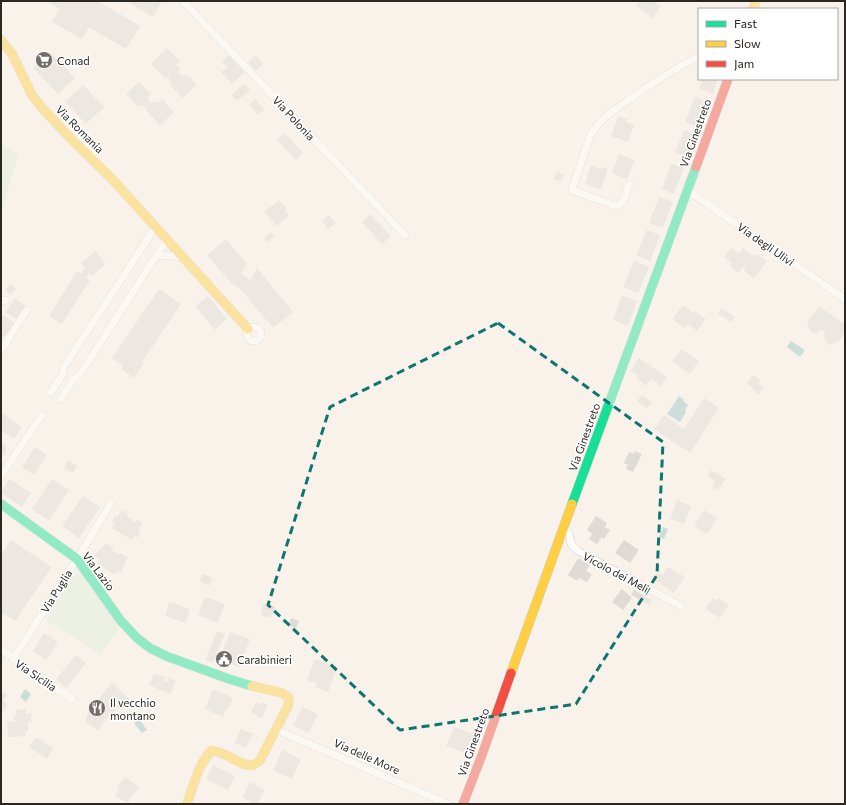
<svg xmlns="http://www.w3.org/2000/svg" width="846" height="805" font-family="Commissioner,sans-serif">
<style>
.green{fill:#dfefd9}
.water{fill:#97c4c6}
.building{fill:#e0dad6}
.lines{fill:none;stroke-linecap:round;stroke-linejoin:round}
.street-casing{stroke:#d1cdc7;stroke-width:8}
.fast-casing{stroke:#d1cdc7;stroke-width:10}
.slow-casing{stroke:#d1cdc7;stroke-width:10}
.jam-casing{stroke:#d1cdc7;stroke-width:10}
.street{stroke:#fefdfc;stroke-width:7}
.fast{stroke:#16e098;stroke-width:9}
.slow{stroke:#ffcf43;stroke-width:9}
.jam{stroke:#f24e42;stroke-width:9}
.marked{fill:none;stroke:#0f766e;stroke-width:3;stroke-dasharray:8 5;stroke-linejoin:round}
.labels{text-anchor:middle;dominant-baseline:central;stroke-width:3;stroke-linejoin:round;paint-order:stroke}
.poi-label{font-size:11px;fill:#2a2621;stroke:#fff;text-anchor:start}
.street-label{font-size:11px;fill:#2a2621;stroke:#fff}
</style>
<rect width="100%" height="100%" fill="#f8f2eb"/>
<!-- green -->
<path class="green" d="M1,143L18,156L1,213Z
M77,573H82L114,619L119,628L101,655L46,620L66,586Z"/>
<!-- water -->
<path class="water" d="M791,341L805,350L800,357L787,347Z
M679,396L684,400L683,401L688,405L685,410L686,412L680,422L667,414Z
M663,527L668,529L664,539L659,537Z
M25,689L31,694L26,702L20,697Z
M139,719L147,730L142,733L134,723Z"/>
<!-- building -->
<path class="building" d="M46,1H98L140,26L126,49L89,27L82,39L52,22L60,9Z
M126,1H162L153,17Z
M639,1H653L661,6L653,18L636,6Z
M167,48L180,61L176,64L181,69L178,72L182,76L184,74L187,77L188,75L197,85L183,98L170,85L171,83L168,79L170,77L169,76L166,79L151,64Z
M50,52L75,78L58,94L33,68Z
M229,55L238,64L239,62L247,70L232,84L221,72L227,67L222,62Z
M255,55L263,64L256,71L248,62Z
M702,79H718L713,94L699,88Z
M139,82L151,94L147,98L152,103L155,101L158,103L162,99L174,112L160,125L145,110L148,107L147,106L145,108L141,104L138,107L126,94Z
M244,84L250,90L237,101L231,95Z
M83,85L104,107L86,124L65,102Z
M695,96L710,102L700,127L685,122Z
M255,99L264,110L258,115L249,105Z
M618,116L627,119L626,122L634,125L628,142L611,136Z
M684,130L698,135L689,158L675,153Z
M285,133L303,153L296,160L277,140Z
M619,154L635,160L627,179L612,173Z
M671,164L684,168L674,194L662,189Z
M591,166L600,169L601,167L608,169L601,190L585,184Z
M557,172L564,174L561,182L554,179Z
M659,197L673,202L663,228L649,223Z
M279,200L287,209L285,211L289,215L277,226L264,212Z
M370,214L391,236L382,244L362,222Z
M329,215L336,223L328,229L322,221Z
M647,230L660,235L650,261L636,255Z
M271,232L275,236L267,242L264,239Z
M226,239L247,264L241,274L250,280L257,268L293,312L273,328L241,290L231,283L207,255Z
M731,248L739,253L743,248L755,257L757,254L767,261L754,278L744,271L746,269L743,267L738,273L730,266L732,263L724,257Z
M95,251L106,264L92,276L89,273L86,278L90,280L62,324L49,316L77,271L81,274L85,268L81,263Z
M634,261L649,267L638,293L623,287Z
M11,284L16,289L10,295L5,290Z
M159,289L181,304L142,362L144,363L134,378L121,369L123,366L112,358Z
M622,295L637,301L628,326L613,320Z
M208,296L227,319L215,330L195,306Z
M15,298L26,306L16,319L5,312Z
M683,305L693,313L695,311L706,319L697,331L688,324L685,328L672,319Z
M819,306L845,325V333L838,342L830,345L825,341L824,335L826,333L821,329L819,332L813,333L809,329L807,322Z
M721,308L735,317L731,322L718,314Z
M3,315L15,323L5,338L1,335V318Z
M681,349L699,361L690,374L672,361Z
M639,358L667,377L661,386L651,379L646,386L636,378L638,376L630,371Z
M753,375L760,380L758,383L764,387L759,394L752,389L753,388L747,383Z
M642,395L652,402L647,409L637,401Z
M704,398L719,408L690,453L654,429L664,415L684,429Z
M3,414L22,427L14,439L1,430V416H2Z
M1,442L7,446L5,448L7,450L1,459Z
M35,447L47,455L34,475L22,467Z
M635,451L642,454L633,472L626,469L628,465L624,463L629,452L634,454Z
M68,460L77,466L73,473L64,468Z
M711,470L726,479L718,490L712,486L715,481L707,476Z
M9,479L31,493L22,507L1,493V491Z
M52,479L69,490L49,521L32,509Z
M83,496L100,507L79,538L62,526Z
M677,500L691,506L684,524L670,519Z
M122,510L128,514L127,516L135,522L137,519L143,523L138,531L140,532L137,538L134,536L132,540L112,528L115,523L112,522L115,516L117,517Z
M704,510L717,518L707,534L694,526Z
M596,516L607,523L605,527L610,530L604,539L602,537L597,544L589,539L592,534L587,530Z
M11,540L52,567L15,621L4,614L1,618V554Z
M624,540L639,550L630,563L615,553Z
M106,543L114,548L112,551L119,555L121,553L128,558L123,565L125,566L120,573L118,571L115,575L96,563L99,559L95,556L99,549L100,550Z
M578,558L590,565L586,571L592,574L587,582L579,578L577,581L568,575Z
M668,567L685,577L674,593L653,579L658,572L663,575Z
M203,574L213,578L209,586L199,581Z
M622,589L632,598L623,610L612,602Z
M634,590L652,600L650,605L631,595Z
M205,597L225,604L218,623L198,615Z
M713,598L717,601L719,598L729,605L720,618L705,609Z
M169,602L190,609L186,623L165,616Z
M264,603L275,607L271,618L260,615Z
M291,618L299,621L296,628L288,626Z
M217,631L225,634L213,663L205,660Z
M230,632L250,639L239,667L219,660Z
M44,633L58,642L46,660L33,651Z
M76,655L86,663L66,688L56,679Z
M315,659L337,667L328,692L315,687L317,683L307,680Z
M154,673L165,677L163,680L168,682L169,678L176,681L170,694L149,685Z
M112,683L131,700L122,710L118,707L104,722L99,730L85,722L89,710Z
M213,689L233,698L228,709H226L223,717L205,709Z
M1,691L7,695L3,700L8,704L1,715Z
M256,702L260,704L261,702L268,705L262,719L256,716L257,714L251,712Z
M302,707L318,714L309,733L293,726Z
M26,709V714L31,713L32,723H28V731H25L26,736L8,737L7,722H15L14,715H16V710Z
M454,727L476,735L469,754L446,746Z
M241,729L253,734L246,748L234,743Z
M36,737L53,748L47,759L29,747Z
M282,750L301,759L292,779L273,770Z
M213,765L235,776L228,790L206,779Z
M125,777L139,787L127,803L115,795L119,789L117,788Z
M250,782L265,790L257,804H254L242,797Z"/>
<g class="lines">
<!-- street casing -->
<g class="street-casing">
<path id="street" d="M183,1L405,235
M629,184C626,192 625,204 616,206L572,190L590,136C599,119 617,108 633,97C654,82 676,68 699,56
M687,190L845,299
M157,255L183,257
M1,301L6,300
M247 334a7 7 0 1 1 14 0a7 7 0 1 1-14 0Z
M1,350L27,310
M51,392L63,374L64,367L156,226
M61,399L73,379L79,376L167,239
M1,475L42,415
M564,527L569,533L571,544L578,551L681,606
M1,650L72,699
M13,659L77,559L111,503
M277,730L448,804"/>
</g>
<!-- fast casing -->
<g class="fast-casing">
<path id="fast" d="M1,504L77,559L121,621L137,638L150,648L166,656L229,679L252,686
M572,504L696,167"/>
</g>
<!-- slow casing -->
<g class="slow-casing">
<path id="slow" d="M753,9L756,1
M1,40L12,54L32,95L42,108L73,141L112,179L248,329
M511,673L572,504
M187,804C193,787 198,765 211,751C215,751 219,752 223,754C232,757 243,767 253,765C254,764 258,762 259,762L288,706L289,702L288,697L282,693L252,686"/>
</g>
<!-- jam casing -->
<g class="jam-casing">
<path id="jam" d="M696,167L728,79
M463,804L482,755L511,673"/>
</g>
<!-- street -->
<use href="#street" class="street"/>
<!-- fast -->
<use href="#fast" class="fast"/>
<!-- slow -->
<use href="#slow" class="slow"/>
<!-- jam -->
<use href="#jam" class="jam"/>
</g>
<!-- marked area -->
<path d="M0 0H846V805H0ZM498,323L663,442L657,575L576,704L400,730L268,605L330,407Z" fill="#f8f2eb" fill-opacity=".55" fill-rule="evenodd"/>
<path class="marked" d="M498,323L663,442L657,575L576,704L400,730L268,605L330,407Z"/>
<!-- icons -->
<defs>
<g id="supermarket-disc" transform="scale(0.9)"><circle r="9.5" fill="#726d68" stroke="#fff"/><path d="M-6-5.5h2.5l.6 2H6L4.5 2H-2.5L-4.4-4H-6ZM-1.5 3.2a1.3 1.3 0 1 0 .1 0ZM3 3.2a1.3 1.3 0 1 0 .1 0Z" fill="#fff"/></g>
<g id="civic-disc" transform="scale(0.9)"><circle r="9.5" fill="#726d68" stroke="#fff"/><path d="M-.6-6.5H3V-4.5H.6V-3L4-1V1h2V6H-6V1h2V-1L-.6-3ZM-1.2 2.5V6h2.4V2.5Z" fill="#fff"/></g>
<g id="restaurant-disc" transform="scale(0.9)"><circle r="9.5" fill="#726d68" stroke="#fff"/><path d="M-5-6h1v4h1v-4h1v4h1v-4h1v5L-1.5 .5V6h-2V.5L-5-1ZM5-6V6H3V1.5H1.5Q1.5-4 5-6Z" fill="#fff"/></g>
</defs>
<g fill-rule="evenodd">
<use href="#supermarket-disc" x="44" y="60"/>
<use href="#civic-disc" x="224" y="659"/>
<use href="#restaurant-disc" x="97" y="708"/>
</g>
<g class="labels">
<!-- poi labels -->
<g class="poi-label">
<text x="57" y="60">Conad</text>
<text x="237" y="659">Carabinieri</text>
<text x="110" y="702">Il vecchio<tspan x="110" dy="13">montano</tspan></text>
</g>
<!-- street labels -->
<g class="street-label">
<text transform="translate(294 118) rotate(47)">Via Polonia</text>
<text transform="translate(80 129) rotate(45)">Via Romania</text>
<text transform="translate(695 133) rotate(-70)">Via Ginestreto</text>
<text transform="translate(766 244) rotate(35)">Via degli Ulivi</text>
<text transform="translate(584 437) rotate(-70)">Via Ginestreto</text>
<text transform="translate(99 571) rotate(53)">Via Lazio</text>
<text transform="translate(616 572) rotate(28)">Vicolo dei Meli</text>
<text transform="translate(56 591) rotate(-58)">Via Puglia</text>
<text transform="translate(36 675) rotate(34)">Via Sicilia</text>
<text transform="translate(473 742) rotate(-70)">Via Ginestreto</text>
<text transform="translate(367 756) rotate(24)">Via delle More</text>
</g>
</g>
<!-- border -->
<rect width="846" height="805" fill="none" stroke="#2a2621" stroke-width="4"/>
<!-- legend -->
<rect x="698" y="8" width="140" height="72" fill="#ffffff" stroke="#aaa8a6"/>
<rect x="706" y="21" width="20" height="6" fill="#16e098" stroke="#aaa8a6"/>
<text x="734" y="28" font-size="12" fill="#2a2621">Fast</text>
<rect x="706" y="41" width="20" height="6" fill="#ffcf43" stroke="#aaa8a6"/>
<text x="734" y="48" font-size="12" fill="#2a2621">Slow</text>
<rect x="706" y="61" width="20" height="6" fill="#f24e42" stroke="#aaa8a6"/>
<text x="734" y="68" font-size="12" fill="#2a2621">Jam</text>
</svg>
